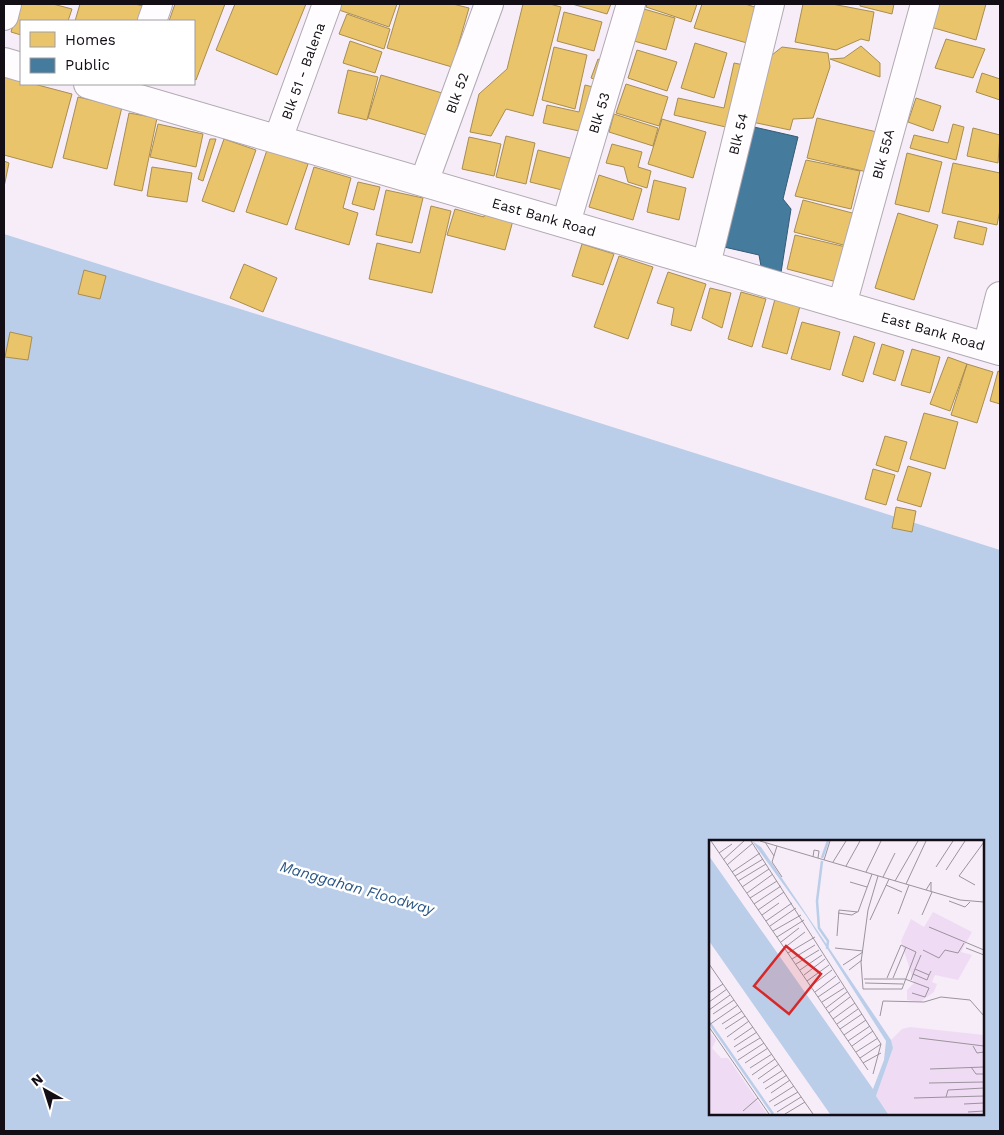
<svg xmlns="http://www.w3.org/2000/svg" width="1004" height="1135" font-family="'Work Sans',sans-serif">
<style>
.water{fill:#bacde9;fill-rule:evenodd}
.homes{fill:#e9c46a;stroke:#a98d50}
.public{fill:#457b9d;stroke:#365a74}
.lines{fill:none;stroke-linecap:round;stroke-linejoin:round}
.minor-casing{stroke:#b0a9b2;stroke-width:30}
.minor{stroke:#fefcfe;stroke-width:28}
.labels{text-anchor:middle;dominant-baseline:central;stroke-width:5;stroke-linejoin:round;paint-order:stroke}
.street-label{font-size:14px;fill:#130d15;stroke:#fff}
.water-label{font-size:15px;font-style:italic;fill:#285483;stroke:#fff}
.inset-river{fill:none;stroke:#bacde9;stroke-width:2.5}
.inset-road{fill:none;stroke:#9b939d;stroke-width:1}
.view{fill:#d62828;fill-opacity:0.15;stroke:#d62828;stroke-width:2.5}
.inset-edge{fill:none;stroke:#130d15;stroke-width:2.5}
</style>
<rect width="100%" height="100%" fill="#f6edf8"/>
<!-- water -->
<path class="water" d="M4,234L1000,550V1131H4ZM710,841H983V1114H710Z"/>
<!-- homes -->
<path class="homes" d="M19,4H53L72,9L68,21H21V35L11,32Z
M80,4H134L144,6L140,21H75Z
M175,4H225L196,80L194,79V21H169Z
M235,4H306L277,75L216,50Z
M338,4H397L389,27L336,9Z
M400,4H453L469,8L452,67L387,48Z
M523,4H550L561,7L533,116L506,109L491,136L470,132L479,94L507,69Z
M572,4H611L607,14Z
M647,4H697L691,22L646,7Z
M702,4H745L758,8L747,43L694,28Z
M803,4H832L874,12L869,41L861,39L836,50L795,42Z
M860,4H894L892,14L860,6Z
M934,4H986L976,40L927,26Z
M644,9L675,18L666,50L634,41Z
M564,12L602,22L594,51L557,41Z
M347,14L390,29L384,49L339,34Z
M946,39L985,49L973,78L935,68Z
M350,41L382,52L375,73L343,63Z
M695,43L727,53L714,98L681,88Z
M861,46L880,63V77L830,59L844,58Z
M554,47L587,55L575,109L542,100Z
M782,47L828,53L830,67L813,118L793,119L790,130L752,122L767,59Z
M637,50L677,62L667,91L628,78Z
M598,59L608,63L602,82L591,78Z
M734,63L744,65L730,128L674,115L678,98L724,108Z
M348,70L378,77L367,120L338,113Z
M982,73L1000,79V100L976,92Z
M381,75L442,93L430,136L368,118Z
M4,76L21,80V84H34L72,94L52,168L4,155Z
M626,84L668,97L659,126L616,113Z
M585,85L597,88L588,133L543,123L547,105L579,112Z
M78,97L122,107L107,169L63,158Z
M916,98L941,106L933,131L908,122Z
M129,113L157,118L142,191L114,185Z
M614,114L658,128L653,146L609,132Z
M817,118L877,132L867,172L807,158Z
M662,119L706,132L693,178L648,164Z
M158,124L203,134L196,167L150,157Z
M953,124L964,127L956,160L910,148L914,135L948,143Z
M973,128L1000,135L998,163L967,156Z
M506,136L535,143L526,184L496,177Z
M469,137L501,144L494,176L462,169Z
M210,139H216L203,181L198,179Z
M224,139L256,150L234,212L202,201Z
M612,144L642,152L638,167L651,171L647,188L628,182L624,167L606,163Z
M267,150L308,164L287,225L246,212Z
M538,150L570,158L562,190L530,182Z
M907,153L942,162L929,212L895,204Z
M806,160L860,171L851,209L795,196Z
M4,161L9,163L4,187Z
M953,163L1000,173V210L997,225L942,213Z
M152,167L192,173L187,202L147,196Z
M314,167L351,178L343,208L358,213L349,245L295,229Z
M599,175L642,189L633,220L589,207Z
M654,180L686,188L679,220L647,212Z
M358,182L380,187L374,210L352,204Z
M386,190L423,198L412,243L376,235Z
M803,200L856,214L847,246L794,232Z
M431,206L451,211L432,293L369,279L377,243L420,253Z
M486,206L515,213L505,250L447,235L455,209L484,217Z
M898,213L938,225L914,300L875,288Z
M958,221L987,228L983,245L954,238Z
M795,235L846,247L837,282L787,269Z
M582,244L614,254L603,285L572,276Z
M619,256L653,267L628,339L594,327Z
M244,264L277,278L263,312L230,298Z
M84,270L106,276L100,299L78,294Z
M668,272L706,284L691,331L671,325L674,308L657,303Z
M710,288L731,293L722,328L702,318Z
M741,292L766,299L752,347L728,339Z
M775,299L800,306L787,354L762,347Z
M802,322L840,332L830,370L791,359Z
M10,332L32,337L28,360L5,357Z
M854,336L875,343L863,382L842,375Z
M882,344L904,351L895,381L873,374Z
M912,349L940,357L930,393L901,385Z
M948,357L967,364L950,411L930,404Z
M967,364L993,372L977,423L951,415Z
M998,371L1000,372V404L990,401Z
M924,413L958,422L945,469L910,459Z
M885,436L907,442L898,472L876,465Z
M908,466L931,473L921,507L897,500Z
M873,469L895,475L886,505L865,499Z
M896,507L916,511L912,532L892,528Z"/>
<!-- public -->
<path class="public" d="M754,127L798,137L783,199L791,209L780,279L763,277L759,255L724,247Z"/>
<g class="lines">
<!-- minor casing -->
<g class="minor-casing">
<path id="minor" d="M4,16L7,4
M152,21L158,4
M4,62L21,67
M88,84L1000,351
M278,139L327,4
M424,182L489,4
M566,223L631,4
M706,265L770,4
M842,305L925,4
M987,347L1000,296"/>
</g>
<!-- minor -->
<use href="#minor" class="minor"/>
</g>
<g class="labels">
<!-- street labels -->
<g class="street-label">
<text transform="translate(303 71) rotate(-70)">Blk 51 - Balena</text>
<text transform="translate(457 93) rotate(-70)">Blk 52</text>
<text transform="translate(599 113) rotate(-73)">Blk 53</text>
<text transform="translate(738 134) rotate(-76)">Blk 54</text>
<text transform="translate(883 154) rotate(-75)">Blk 55A</text>
<text transform="translate(544 217) rotate(16)">East Bank Road</text>
<text transform="translate(933 331) rotate(16)">East Bank Road</text>
</g>
<!-- water labels -->
<g class="water-label">
<text transform="translate(357 888) rotate(16)">Manggahan Floodway</text>
</g>
</g>
<!-- overview -->
<g transform="translate(709 840)">
<rect width="275" height="275" fill="#f6edf8"/>
<path d="M224,72L263,92L252,112L263,115L249,140L226,135L223,142L228,144L225,152L211,162L198,160V150L205,143L192,101L202,79L215,87ZM201,187L275,195V274H179L167,256L184,208L182,200L193,189ZM0,191L7,200L3,208L12,218H19L58,274H0Z" fill="#f0dbf4"/>
<path d="M43,1L52,7L182,200L184,208L167,256L179,274H121L0,101V16L164,249L175,220L177,201L98,77Z" fill="#bacde9"/>
<path class="inset-river" d="M113,18L119,1M113,21L108,61L110,88L119,101L118,109M0,182L64,274"/>
<path class="inset-road" d="M2,1L159,230M42,1L172,204L164,234M51,1L251,60L275,62M56,2L65,16M68,6L63,22L73,37M10,13L23,4M104,17L105,10L110,11L109,18M14,20L35,1M115,20L121,1M124,22L137,1M18,25L44,3M137,26L151,1M227,27L244,1M237,30L256,1M23,32L51,13M157,32L172,1M26,36L54,19M169,36L159,70L152,122L154,149H193L207,112L192,105L178,138M174,37L186,13M29,41L57,24M186,41L209,1M141,42L158,47M197,44L217,1M177,45L193,52M266,45L250,36L275,2M33,47L60,29M217,50L222,42V52M38,53L64,34M41,58L68,41M240,61L256,67L261,62M45,64L72,46M49,70L75,52M129,73L143,75L148,72M189,74L200,45M53,75L70,63M213,75L223,52M161,80L180,39M57,81L83,63M61,86L87,68M220,87L275,110M64,91L92,75M128,96L130,70L149,72L163,34M68,97L95,80M72,102L90,88M75,108L96,92M126,108L154,111M257,108L275,115M214,110L230,118L236,110L249,113L255,103M79,113L106,97M83,119L106,105M0,124L104,274M87,124L110,110M134,125L154,112M206,129L212,115M91,130L113,115M140,130L153,120M204,134L218,140L220,135M95,135L116,119M184,138L197,107M155,139H196L220,148L216,157L203,153M202,140L206,129L220,135L222,131M98,141L120,125M156,143L194,144M102,146L123,130M106,152L127,136M0,153L14,144M109,157L131,142M0,162L18,149M113,162L135,148M117,168L138,152M0,170L21,155M120,173L141,157M4,174L25,160M171,176L174,161L215,162L232,157L261,160L275,176M124,179L146,163M13,184L33,171M128,184L149,169M0,185L29,165M0,187L60,274M16,189L36,176M131,189L153,174M135,195L157,180M18,197L40,181M210,198L275,206M25,200L44,187M139,201L161,186M143,206L164,191M264,206L268,213L275,212M25,207L48,192M28,212L51,198M147,212L169,198M151,218L172,204M29,220L55,203M36,223L59,208M154,223L172,213M262,227L267,234H275M41,228L63,214M221,229L275,227M43,235L66,219M49,239L70,224M54,243L74,230M220,243L275,242M56,249L78,235M62,253L81,240M237,257L239,250L275,248M205,258L275,256M60,262L85,246M255,264L275,263M65,266L89,252M34,271L49,258M68,272L92,257M259,272L275,271M76,274L96,262"/>
<path class="view" d="M77,106L112,134L80,174L45,146Z"/>
<rect width="275" height="275" class="inset-edge"/>
</g>
<!-- border -->
<rect width="1004" height="1135" fill="none" stroke="#130d15" stroke-width="10"/>
<!-- legend -->
<rect x="20" y="20" width="175" height="65" fill="#ffffff" stroke="#a19ea1"/>
<rect x="30" y="32" width="25" height="15" fill="#e9c46a" stroke="#a19ea1"/>
<text x="65" y="45" font-size="15" fill="#130d15">Homes</text>
<rect x="30" y="58" width="25" height="15" fill="#457b9d" stroke="#a19ea1"/>
<text x="65" y="70" font-size="15" fill="#130d15">Public</text>
<!-- north arrow -->
<g transform="translate(45 1090) rotate(321)" stroke="#ffffff" stroke-width="4" paint-order="stroke">
<path d="M0-4L9 19L0 12L-9 19Z" fill="#130d15"/>
<text y="-8" font-size="14" font-weight="bold" text-anchor="middle" fill="#130d15">N</text>
</g>
</svg>
